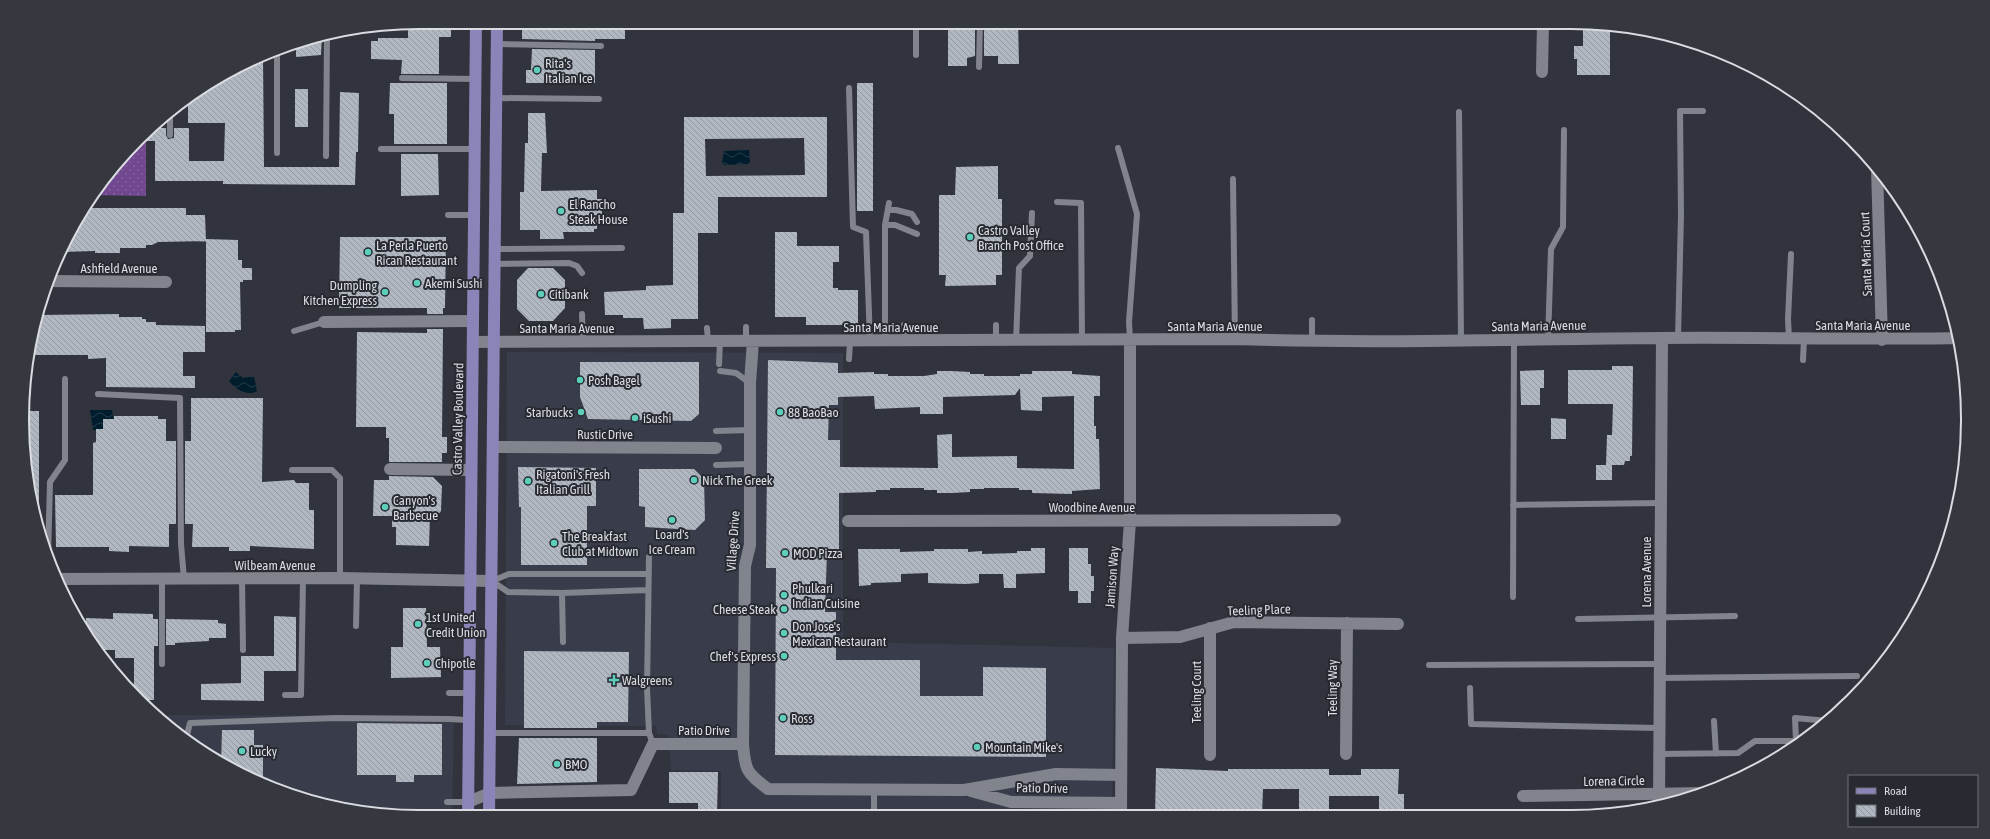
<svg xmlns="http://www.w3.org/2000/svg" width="1990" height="839" font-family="'Asap Condensed',sans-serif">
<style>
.built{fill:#393d4b}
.grass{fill:url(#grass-dots)}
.water{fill:url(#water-waves)}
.building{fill:url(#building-back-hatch);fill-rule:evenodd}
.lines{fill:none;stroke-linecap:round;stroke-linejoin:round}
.lane{stroke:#81848d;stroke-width:6}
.street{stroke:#81848d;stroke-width:12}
.primary{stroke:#8b84b8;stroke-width:12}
.poi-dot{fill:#5cceba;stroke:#282a32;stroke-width:1.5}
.labels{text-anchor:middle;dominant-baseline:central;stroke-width:4;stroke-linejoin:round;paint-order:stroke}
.poi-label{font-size:13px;fill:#dadce2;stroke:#282a32;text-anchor:start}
.street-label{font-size:13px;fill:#dadce2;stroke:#282a32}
.rim{fill:none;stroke:#dadce2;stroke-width:2}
</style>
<defs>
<pattern id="grass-dots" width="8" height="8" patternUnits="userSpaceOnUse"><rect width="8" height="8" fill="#71488f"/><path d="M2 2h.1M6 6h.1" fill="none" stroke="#85629e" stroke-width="1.8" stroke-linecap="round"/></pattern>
<pattern id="water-waves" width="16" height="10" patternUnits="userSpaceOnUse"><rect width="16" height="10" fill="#001d2d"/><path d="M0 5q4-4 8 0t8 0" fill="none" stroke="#253d4b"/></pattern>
<pattern id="building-back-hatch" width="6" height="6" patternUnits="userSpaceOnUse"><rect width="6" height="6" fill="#b0b7c0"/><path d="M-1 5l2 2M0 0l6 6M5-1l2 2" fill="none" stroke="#949aa1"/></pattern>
</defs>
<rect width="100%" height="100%" fill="#32343d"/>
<!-- built -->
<path class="built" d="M507,352L843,353V642L1114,648L1112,815L652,816V809H721V771L671,770L668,735L657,734L656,726L505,725Z
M154,715L454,716L452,817H419L342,809L292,796L221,764Z"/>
<!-- grass -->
<path class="grass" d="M146,132V196L93,195L120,158Z"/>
<!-- water -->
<path class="water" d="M749,150L750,162L748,164L724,165L722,163L724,151Z
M236,372L243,378L254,376L257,391C247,397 235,389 229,381Z
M90,410H112L114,421L106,431L93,430Z"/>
<!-- building -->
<path class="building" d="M420,22H451V37H439V74H401L402,60L371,59V41H378V38H408V23Z
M522,22H625V39H595V41L522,39Z
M948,22H975V56L967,58V66H948Z
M984,22H1018L1019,64H998V56H984Z
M1583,23L1610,26V75H1577V59H1574V46H1583Z
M322,35L321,55L296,57V50L289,44Z
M532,49L595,50V83H526V70H531Z
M263,56L264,167H339L340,92L359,93L358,152H356L355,185L223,184V181H155V141H147V131L160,119L159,128H166V135L168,139L174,138V128H189V161H224L225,123H188V98L221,75Z
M390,83H447V144H394V114H389Z
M857,83H873V211H857Z
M295,89H308V127H295Z
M528,113H545L547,153H542L541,191L597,190V199H602V223H597V229H594V232H563L564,239H540V230H520V192H524L525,143H528Z
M684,117H827V197H718V233H698V319H671V328L644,329L643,318H623V315H605L604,292L646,290V286L673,285V213H684ZM804,138L805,175L706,176L705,139Z
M401,154H438L439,195L401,196Z
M998,166V199H1002V275H996V285L945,286L946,275H939V195H955L956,167Z
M90,208H186V215H205L206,241L158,242L152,245H146V248H120V253H95V251L61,252L75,221L82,212H90Z
M775,232H797V246H839V262H833V288H838V290H858V325H806V317H775Z
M340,237H446L445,308H443V314H427V308H339Z
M206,239L238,240V260H242V268H252V280H243V282H240L241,330H235V332H206Z
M528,268H553L565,280V308L553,321H529L517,309V280Z
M119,314V317H142V319H146V322H156V325L205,326V352H183V376H195V388L106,387V358L88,359V355H28L30,342L37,315Z
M427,329H443L442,437H447V453H442V462H389V438H386V427H356L357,332L427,333Z
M768,360L838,363V373L874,372V374H888V376H924L937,374V371H951L970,372V374H984V376H1020V374H1032V371H1072V374L1100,376V396H1094V426H1096V439H1099L1100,489L1072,491V494L1032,493V490H1019V488H984V489H970V492L952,493H937V490H924V488H890V490H876V492L839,493V551H827L825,612H836V660H920V696H983V667L1046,668V757L775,755L776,568H766ZM1020,388L1021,410L1042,411V397L1074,396V469L1017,468V456L952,457V434L937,435L938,468L840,467V440H828L829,405H838V397L874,396L875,409L920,407V414H943V397L1015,395Z
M580,362H699V414L691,421L588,419L580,397Z
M1612,366H1633L1632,456H1630V461H1625L1624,465H1606L1607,435H1612L1613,404H1568V370H1612Z
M1544,370V388H1540V405H1521L1520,371Z
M191,398H263L262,482L294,480L296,483H309V510H314V549L250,546V551H229V547H192L193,524H185V441H191Z
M23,411H39V505H32L30,497L22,419Z
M114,416H158V419H166V441H176V524H169V547L129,546V552L109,551V547H56L55,495H93V443L96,442V429H103V419H114Z
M1551,418L1566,419V439H1551Z
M1596,465H1612V480H1596Z
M518,467L596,468V506H587V565H521V507H519Z
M639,469H694L704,479L705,520L695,530L645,527V507L639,506Z
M389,476L433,477L442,486L441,511L437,516H430L429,546L396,545V527H392V516H373L374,480H389Z
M1031,548H1045V573L1016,574V588H1004L1003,574H979V583L966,584L928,583V573L901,574V582L871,583V585L859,586L858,549H900V552L934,551V549H968V552L982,551V554L1017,553V551H1031Z
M1069,548H1088V564H1091V576H1094V591H1091V603H1078V591H1069Z
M403,608H426L427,647H440L441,677L391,678V647H403Z
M113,613L153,614V619H158V646H154V700H139L137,697V689H134V658H115V650H98L86,633V618L113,619Z
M274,616L296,617V671H264V701L201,700V684L241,683V656H274Z
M166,619L218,620V623L226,624V638H209V641L175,643V645H166Z
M524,651L629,652L628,722H597V728H524Z
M357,723L442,724V775H414V782H396V775H357Z
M222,730H254V745H263V783L221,764Z
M519,738H597V782L517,784Z
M1156,768L1228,771V769H1329V775H1361V769H1399L1398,794H1404V814H1379V796H1329V814H1299V789H1263L1262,815H1155Z
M669,772H718L717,816H698V803H669Z"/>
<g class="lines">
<!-- lane -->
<path class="lane" d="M497,44L601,46
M916,55V22
M979,67L980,22
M402,78L475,79
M849,88L853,227L866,232L870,341
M496,98L599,99
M1459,112L1461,341
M170,135V111
M1118,148L1137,214L1129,322L1130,340
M381,149H475
M277,153V50
M326,156L327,34
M1233,179L1235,339
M1057,202L1081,203L1082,340
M888,210H896L912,214L917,222
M448,215H474
M885,225H895L917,234
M495,249L622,248
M495,264L569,263L577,266L582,273
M582,314L583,342
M904,325L905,341
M746,327V341
M707,328L708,341
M294,331L324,322
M1678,338L1681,215L1680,111H1703
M1789,339L1788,319L1791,254
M1548,340L1551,249L1563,227L1564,130
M885,341V225L889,203
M996,341V325
M1016,341L1019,268L1030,256L1032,213
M1312,342V320
M849,359L850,341
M1803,360L1804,339
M719,364L720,341
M720,371L736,373L750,383
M98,394L180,398L181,544L184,579
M716,431L750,430
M716,465L750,464
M292,470H332L340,478V578
M1513,505L1661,503
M649,557L647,688L649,733L653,744
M48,558L50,482L65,460V379
M162,579V664
M242,579L243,650
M492,581L508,592L562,593L648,590
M492,581L509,574H648
M562,593L563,642
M1513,597L1514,340
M1578,619L1735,616
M356,626L357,580
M1429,665L1659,664
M1659,678L1857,676
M1470,688L1471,724L1659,728
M449,693H469
M285,695H301L303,580
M1714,721L1716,754
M490,733H649
M181,735H187L190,723L336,718L449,719L468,720
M1796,741L1795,718L1828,721
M1659,754L1738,753L1755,741H1799
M874,789V816
M447,802H468"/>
<!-- street -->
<path class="street" d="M1542,72L1543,22
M1877,168L1882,340
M48,281L166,282
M324,322L473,321
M473,342L1235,339C1376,344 1518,339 1660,338C1759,337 1859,340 1958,338
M493,447L716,448
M390,469L471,470
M848,521L1335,520
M57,579L340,578L492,581
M1122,638L1180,637L1234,622L1398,624
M743,744L745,566L750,545V383L753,341
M1346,754L1347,623
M1210,755V628
M971,791L1011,802L1121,803
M1523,796L1706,793
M468,802L490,793L631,790L653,744H743C745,771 747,773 768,789L964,790L1056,774L1121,775
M1659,805L1662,338
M1121,815L1122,638L1130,521V340"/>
<!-- primary -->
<path class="primary" d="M468,817L476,22
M489,817L497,22"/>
</g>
<!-- markers -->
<g class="poi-dot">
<circle cx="537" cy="70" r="4"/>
<circle cx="561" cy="211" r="4"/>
<circle cx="970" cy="237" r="4"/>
<circle cx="368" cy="252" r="4"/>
<circle cx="417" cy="283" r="4"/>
<circle cx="385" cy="292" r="4"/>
<circle cx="541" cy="294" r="4"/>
<circle cx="580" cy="380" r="4"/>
<circle cx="581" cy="412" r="4"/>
<circle cx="780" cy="412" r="4"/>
<circle cx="635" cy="418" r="4"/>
<circle cx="694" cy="480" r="4"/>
<circle cx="528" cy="481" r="4"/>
<circle cx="385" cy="507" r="4"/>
<circle cx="672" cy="520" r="4"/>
<circle cx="554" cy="543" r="4"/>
<circle cx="785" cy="553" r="4"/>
<circle cx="784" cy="595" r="4"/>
<circle cx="784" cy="609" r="4"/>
<circle cx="418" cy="624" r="4"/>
<circle cx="784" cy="633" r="4"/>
<circle cx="784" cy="656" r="4"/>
<circle cx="427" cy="663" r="4"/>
<path d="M612 674h4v4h4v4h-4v4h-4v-4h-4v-4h4z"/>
<circle cx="783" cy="718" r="4"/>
<circle cx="977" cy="747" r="4"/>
<circle cx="242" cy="751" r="4"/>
<circle cx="557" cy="764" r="4"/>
</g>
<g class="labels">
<!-- poi labels -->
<g class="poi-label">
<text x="545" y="63">Rita's<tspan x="545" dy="15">Italian Ice</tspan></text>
<text x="569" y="204">El Rancho<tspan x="569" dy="15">Steak House</tspan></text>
<text x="978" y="230">Castro Valley<tspan x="978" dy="15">Branch Post Office</tspan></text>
<text x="376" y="245">La Perla Puerto<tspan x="376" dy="15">Rican Restaurant</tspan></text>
<text x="425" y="283">Akemi Sushi</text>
<text x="377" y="285" text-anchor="end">Dumpling<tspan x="377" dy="15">Kitchen Express</tspan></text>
<text x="549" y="294">Citibank</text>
<text x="588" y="380">Posh Bagel</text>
<text x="573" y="412" text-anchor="end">Starbucks</text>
<text x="788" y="412">88 BaoBao</text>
<text x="643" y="418">iSushi</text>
<text x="536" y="474">Rigatoni's Fresh<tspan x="536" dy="15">Italian Grill</tspan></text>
<text x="702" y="480">Nick The Greek</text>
<text x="393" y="500">Canyon's<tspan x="393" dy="15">Barbecue</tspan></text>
<text x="672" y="534" text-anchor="middle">Loard's<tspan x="672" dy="15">Ice Cream</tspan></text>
<text x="562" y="536">The Breakfast<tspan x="562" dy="15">Club at Midtown</tspan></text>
<text x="793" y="553">MOD Pizza</text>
<text x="792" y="588">Phulkari<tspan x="792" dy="15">Indian Cuisine</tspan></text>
<text x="776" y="609" text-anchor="end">Cheese Steak</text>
<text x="426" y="617">1st United<tspan x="426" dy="15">Credit Union</tspan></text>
<text x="792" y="626">Don Jose's<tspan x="792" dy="15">Mexican Restaurant</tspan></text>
<text x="776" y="656" text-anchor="end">Chef's Express</text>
<text x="435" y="663">Chipotle</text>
<text x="622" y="680">Walgreens</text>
<text x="791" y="718">Ross</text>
<text x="985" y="747">Mountain Mike's</text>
<text x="250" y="751">Lucky</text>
<text x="565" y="764">BMO</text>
</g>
<!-- street labels -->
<g class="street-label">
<text transform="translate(1866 254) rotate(-92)">Santa Maria Court</text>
<text x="119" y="268">Ashfield Avenue</text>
<text x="1863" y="325">Santa Maria Avenue</text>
<text x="1215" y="326">Santa Maria Avenue</text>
<text transform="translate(1539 326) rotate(-1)">Santa Maria Avenue</text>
<text x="891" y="327">Santa Maria Avenue</text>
<text x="567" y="328">Santa Maria Avenue</text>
<text transform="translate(458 419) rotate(-89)">Castro Valley Boulevard</text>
<text x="605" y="434">Rustic Drive</text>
<text x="1092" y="507">Woodbine Avenue</text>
<text transform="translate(733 541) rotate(-86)">Village Drive</text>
<text x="275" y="565">Wilbeam Avenue</text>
<text transform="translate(1646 572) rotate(-90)">Lorena Avenue</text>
<text transform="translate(1112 577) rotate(-86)">Jamison Way</text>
<text transform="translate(1259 610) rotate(-2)">Teeling Place</text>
<text transform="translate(1332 688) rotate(-90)">Teeling Way</text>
<text transform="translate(1196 692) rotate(-90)">Teeling Court</text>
<text x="704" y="730">Patio Drive</text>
<text transform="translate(1614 781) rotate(-1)">Lorena Circle</text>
<text transform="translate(1042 788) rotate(1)">Patio Drive</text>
</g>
</g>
<!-- crop -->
<path d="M0 0H1990V839H0ZM419 29H1571A390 390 0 0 1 1961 419V420A390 390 0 0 1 1571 810H419A390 390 0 0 1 29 420V419A390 390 0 0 1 419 29Z" fill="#363840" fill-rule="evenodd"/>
<path class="rim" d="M419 29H1571A390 390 0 0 1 1961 419V420A390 390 0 0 1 1571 810H419A390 390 0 0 1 29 420V419A390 390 0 0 1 419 29Z"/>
<!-- legend -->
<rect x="1848" y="775" width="130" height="52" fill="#282a32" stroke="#6f7178"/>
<rect x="1856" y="788" width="20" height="6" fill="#8b84b8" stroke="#6f7178"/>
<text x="1884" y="795" font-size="12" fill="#dadce2">Road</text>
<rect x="1856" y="805" width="20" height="12" fill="url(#building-back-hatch)" stroke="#6f7178"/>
<text x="1884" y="815" font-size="12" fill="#dadce2">Building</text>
</svg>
